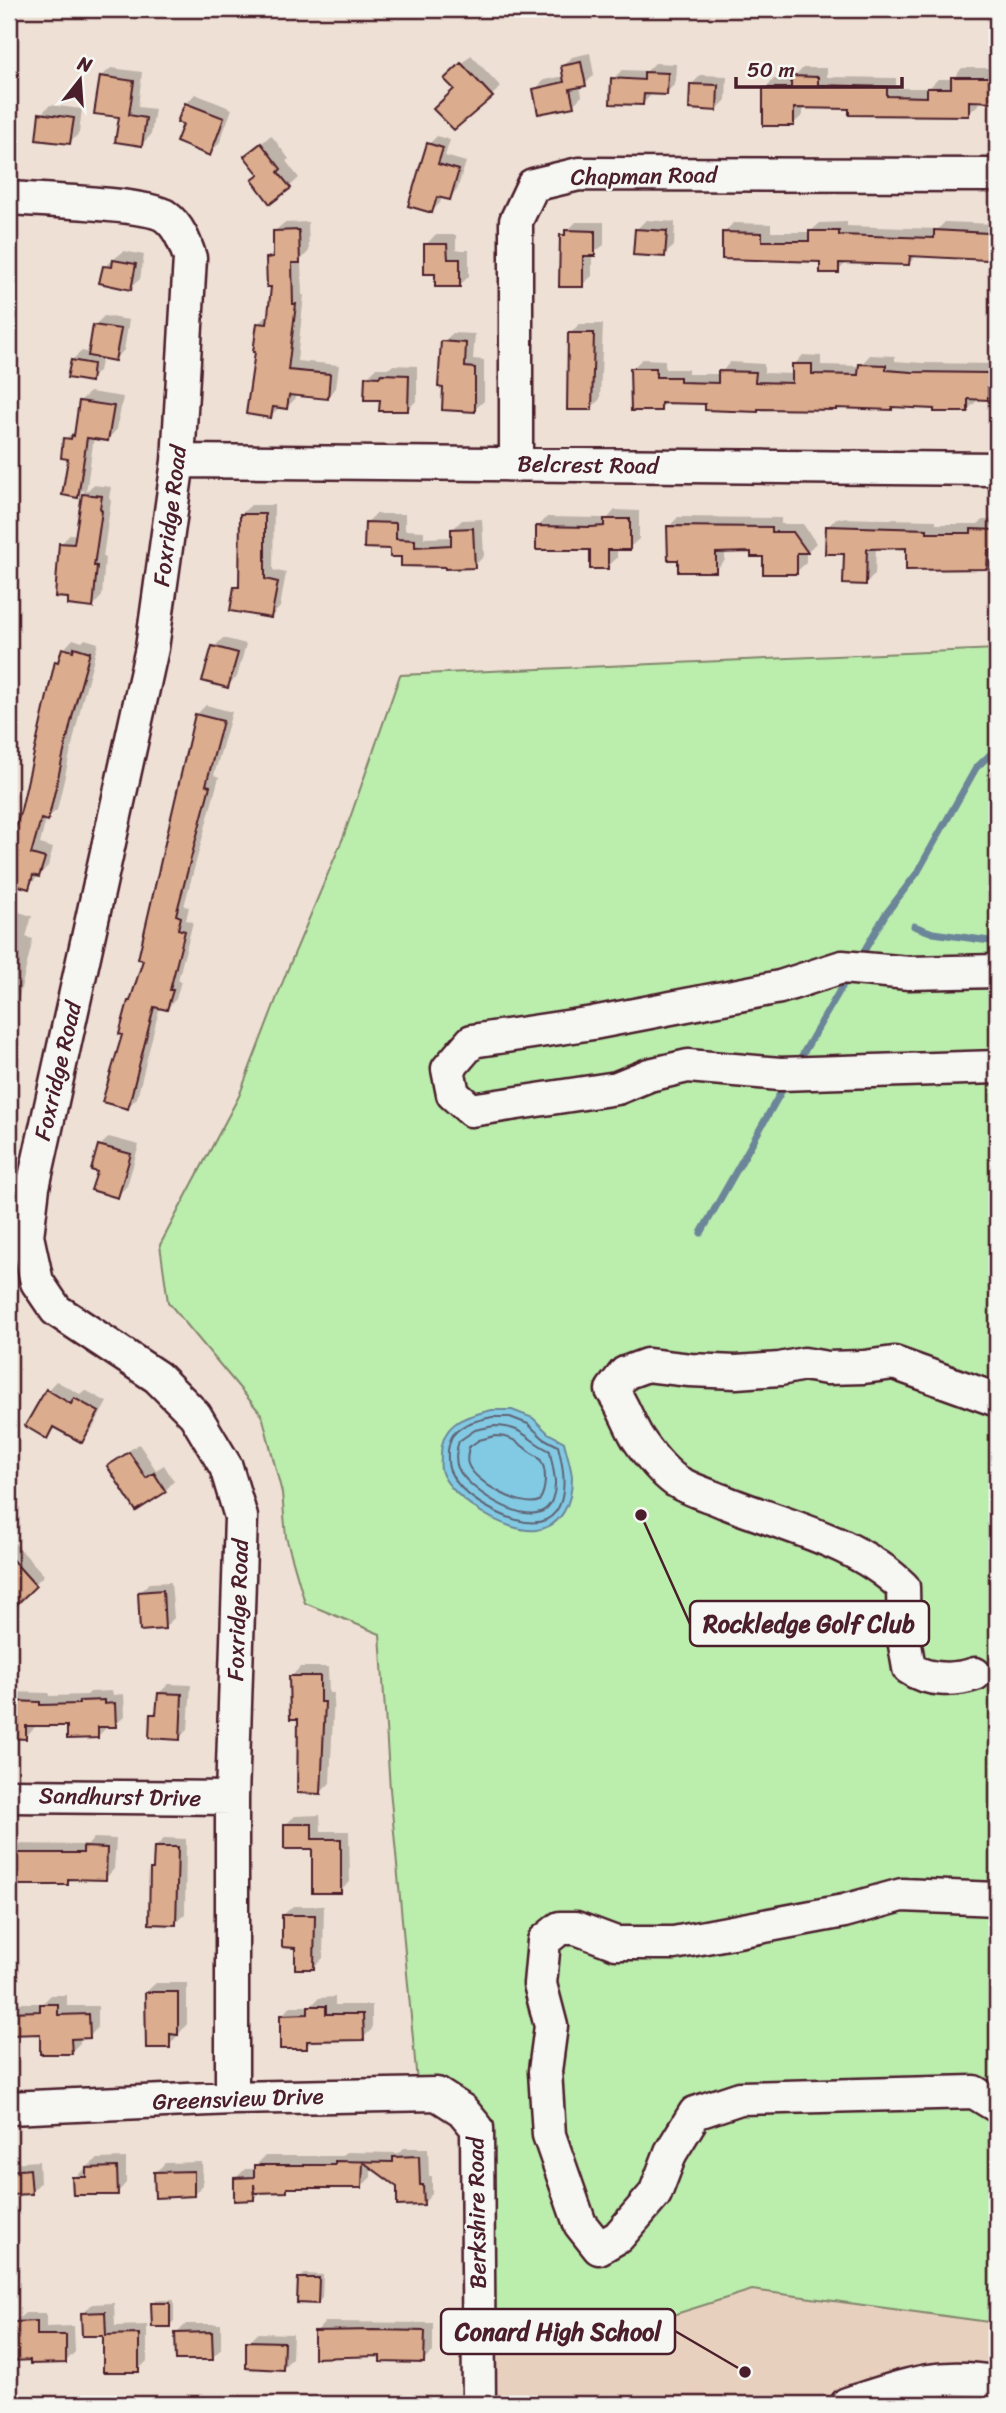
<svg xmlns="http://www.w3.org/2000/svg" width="1006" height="2413" font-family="Sriracha,sans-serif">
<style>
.built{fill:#e8d0bf}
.green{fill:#bbedad;stroke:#82866c;stroke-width:2}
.water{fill:#82cae3;stroke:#6c8699;stroke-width:2}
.shadow{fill:#0003}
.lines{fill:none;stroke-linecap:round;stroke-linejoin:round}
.shore{stroke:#606375;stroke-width:2}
.stream{stroke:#6c8699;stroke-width:7}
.building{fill:#dbac8d;stroke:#4a1f2b;stroke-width:2}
.minor-casing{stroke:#4a1f2b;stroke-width:37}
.minor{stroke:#f6f6f2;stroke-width:32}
.labels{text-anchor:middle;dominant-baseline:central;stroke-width:5;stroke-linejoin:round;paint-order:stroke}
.street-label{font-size:23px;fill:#4a1f2b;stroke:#f6f6f2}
.leader{fill:none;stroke:#4a1f2b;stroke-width:2.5}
.callout-dot{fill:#4a1f2b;stroke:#f6f6f2;stroke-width:2.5}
.callout{fill:#f6f6f2;stroke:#4a1f2b;stroke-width:2.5}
.callout-label{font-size:24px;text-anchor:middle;font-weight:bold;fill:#4a1f2b}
</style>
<rect width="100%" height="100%" fill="#eee0d4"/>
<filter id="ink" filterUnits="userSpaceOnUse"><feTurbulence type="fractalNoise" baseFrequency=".0143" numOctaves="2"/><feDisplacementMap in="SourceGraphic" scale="14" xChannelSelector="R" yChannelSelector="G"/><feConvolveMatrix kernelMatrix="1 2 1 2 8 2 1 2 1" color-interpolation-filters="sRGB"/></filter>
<g filter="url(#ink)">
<!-- built -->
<path class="built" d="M752,2290L997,2323V2404H493L492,2340L596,2339Z"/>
<!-- green -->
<path class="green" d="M997,649V2323L752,2290L596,2339L492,2340V2143L417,2082L390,1789L380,1634L305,1603L286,1537L282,1493L262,1415L168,1302L160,1245L239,1096L287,971L343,838L400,675Z"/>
<!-- water -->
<path class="water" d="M492,1410H512L533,1418L548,1433L564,1442C566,1451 572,1470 572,1478C572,1502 562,1527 536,1530C508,1534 449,1498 441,1470C440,1465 441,1459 441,1454C442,1422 466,1416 492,1410Z"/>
<!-- shadow -->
<path class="shadow" d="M590,53L594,75L585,84L580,85L582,96L573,105L535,90L544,80L565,76L563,67L572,57Z
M471,55L501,87L491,96L447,79Z
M655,63L676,64L675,84L666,93H653L643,103L613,79L622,70L647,71Z
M111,68L142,72L138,107L155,109L151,135L142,144L121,116L101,77Z
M803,68H827V77L896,78V88H929L938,79H953L962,68H997V100H978V105L968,114L803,106V115L793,124L765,88L774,79H793Z
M701,75L727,76L726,100L717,109L692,84Z
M195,94L232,109L219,144L209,153L185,123L186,104Z
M50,105L82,109L79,133L70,143L41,114Z
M271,135L289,159L286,161L299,178L289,187L261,174L247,156Z
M437,136L450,140L445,156L466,162L457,190L449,198L442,196L440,203L432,211L429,144Z
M646,220L675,222L674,246L664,255L636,230Z
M308,222L309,251L301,260L302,295H304L297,361L339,365L336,388L327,397L296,394V398L286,408L280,407L270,416L258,324L268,314L270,315L273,285L268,258L275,251L274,232L284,223Z
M576,222H604V245L592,254V276L582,285L562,236Z
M847,222V226L938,229L945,222L997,224V254H990L986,258L917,255L909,263L847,262L838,271L821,261L724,233L733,223L771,224V232H810L820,223Z
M435,235H456V250H469V276L460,285L437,272L426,245Z
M124,251L144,255L140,279L130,288L104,267Z
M104,316L129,320L124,350L115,359L102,357L99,371L90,380L72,360L82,351L90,353L95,325Z
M579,324H603L600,399L591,408L570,334Z
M453,333L475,334L473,359L484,360V401L474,410L443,342Z
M803,355L821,356V365L860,366L870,355L895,356V361L923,363L997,364V398H977V401L967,410L895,405L892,409L838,406L760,408L757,410L707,402L668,401L660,409L632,369L642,359L665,360V369H688V374H720L730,362L764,364V373L794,374V365Z
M393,365L417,366V400L407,410L382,398L367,377L376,368H390Z
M90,392L123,397L117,429L108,439L94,437L86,492L93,485L111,487L109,498L111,501L103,557H105L102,596L93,606L61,544L70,534L78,535L84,489L78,496L65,439L76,430L80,401Z
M251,505H274L273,570L286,573L280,607L271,617L236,587L241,582V514Z
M615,510L639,511V539L629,548H617V558L607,567L592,549L538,527L547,517L601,518H608Z
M376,514H405V530L424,531V538L453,537L452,530L462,520L482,519L484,556L474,566L403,555L366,523Z
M678,517L781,518V524H803L816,543L806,553V563L796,572L753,550L725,551V560L716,570L679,558L669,527Z
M837,518L936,520V524H978L983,520H997L996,558L987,567L908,547H876L875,574L866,584L827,527Z
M223,638L246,644L237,677L227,686L214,647Z
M73,639L82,642L85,639L98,643L83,698L57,810L46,819L40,844L53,848L48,866L28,887L9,881V857L23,810L57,662L61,658L64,649Z
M206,705L232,712L214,775L219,777L184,906L189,907L186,920L193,922L178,980L181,981L176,999L167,1008L160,1006L137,1098L128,1107L133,998L145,959L140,958L197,714Z
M9,909L32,916L26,937L33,939L18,1001L13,1006L9,1024Z
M109,1137L139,1145L127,1186L117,1196L99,1171L100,1146Z
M56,1381L80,1394L85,1390L107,1402L91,1431L81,1441L56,1427L47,1436V1391Z
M139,1444L156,1470L164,1465L174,1481L165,1491L109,1466L119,1457Z
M9,1537L44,1575L9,1609Z
M171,1582L174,1618L165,1627L140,1592L149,1583Z
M300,1667H328L329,1693H334L330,1783L321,1792L291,1677Z
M169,1684L191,1685L188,1729L179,1738L152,1715L158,1708L159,1693Z
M112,1691L113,1695L124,1694L125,1716L115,1725L108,1726L98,1736L68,1724H35V1727L25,1737H9V1692L49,1693V1696L87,1695L90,1692Z
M320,1815L321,1831H349L350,1882L340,1891L314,1847L285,1825L295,1816Z
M94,1838L116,1839L114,1869L105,1879L73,1877L67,1884L9,1883V1844L88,1845Z
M165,1838L186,1839L185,1914L175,1923L152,1869L155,1866V1847Z
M293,1906H324L323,1958L314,1967L297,1946L283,1915Z
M156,1983H187V2024L169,2046L146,1992Z
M51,1995H67V2006H98V2027L89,2037H80V2043L71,2052L41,2032L9,2034V2003H43Z
M335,1997V2005H372V2029L363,2038L314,2039L306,2047L282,2015L291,2006H311L319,1998Z
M404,2148H428L429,2176H432V2194L423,2204L371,2166V2177L362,2186H291L286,2191H261L254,2199L236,2178L245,2169H256V2165L265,2156H342L346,2152L399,2153Z
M126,2158V2183L117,2193L74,2178L97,2159Z
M39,2161L40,2183L31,2192L9,2193V2163Z
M202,2162L203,2185L193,2195L156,2172L165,2163Z
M304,2274L323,2275L322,2298L318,2302L300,2278Z
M157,2300H174V2321L170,2325L153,2304Z
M114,2303L115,2326L147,2325V2361L138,2370L105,2334L83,2314L92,2304Z
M25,2313H46V2327L74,2326L75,2352L65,2362L15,2322Z
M325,2322L433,2323V2352L423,2361L382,2354L316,2332Z
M186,2324H221V2349L212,2358L177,2333Z
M258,2333L293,2334L292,2358L283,2368L248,2342Z"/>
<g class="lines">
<!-- shore -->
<path class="shore" d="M492,1417H510L528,1424L543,1438L558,1446C573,1503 558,1543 494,1511C476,1502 458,1489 450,1471C447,1465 448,1457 448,1450C449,1444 450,1439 453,1435C463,1423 478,1420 492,1417Z
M494,1426C524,1426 526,1440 550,1451C552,1468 559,1483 552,1500C538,1536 468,1491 458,1468C455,1461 456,1449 459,1441L475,1430Z
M495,1436C511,1436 518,1442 530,1452C533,1454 537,1455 539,1458C548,1469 546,1491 539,1501C522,1509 474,1482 468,1464C466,1459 468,1452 469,1447L479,1440Z"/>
<!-- stream -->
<path class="stream" d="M914,926L933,933L997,942
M864,951L885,915L917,873L976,768L997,748
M801,1057L843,985
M701,1233L781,1092"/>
</g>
<!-- building -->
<path class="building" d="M581,62L586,86L570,89L574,107L538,114L533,89L564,82L561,66Z
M461,63L493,97L454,130L433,109L454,89L444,79Z
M644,72L668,73L667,95L644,94L643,105L610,104L611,78L644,80Z
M100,76L134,81L129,115L146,118L142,146L115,142L119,117L94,114Z
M791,76L818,77V85L887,87V96L927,97V88H951V77H997V102L969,101V116L849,115V109L794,108V126H763V88H791Z
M690,84L718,85L717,111L689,109Z
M185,103L224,118L210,156L176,142L183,124L177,122Z
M39,113L74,118L70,144L36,140Z
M261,143L281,169L278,172L291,188L270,204L252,180L259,175L244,156Z
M427,143L443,148L438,164L459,170L450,200L437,197L432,213L408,206Z
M635,229L667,231L665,257L633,255Z
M299,230L300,263H292L293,304H296L288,370L330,374L328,399L289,395L287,409L273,407L271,418L246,414L255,352H253L257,323L267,324L271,287H267L266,258L273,257V231Z
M565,230L595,231V256H583V287H559L560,235H565Z
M934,230L988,233L987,260L910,256L909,265L839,263V273H820V262L722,259V232L762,233V241H809V231H839V235L934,238Z
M424,244H447L448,259H460V287H435V274H424Z
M113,260L136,264L131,290L99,283L103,266L112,267Z
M93,325L121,329L115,361L88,356Z
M568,333H594L592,410H567Z
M441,341L466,343L465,367L475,368V412L442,410L443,388L438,387Z
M71,360L93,364L91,382L67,378Z
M792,364H812V374L858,375L859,364L886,365V370L912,372L988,373V400L968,399V412H934V409L892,407V410L836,408V410L758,409V412L705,410V404L661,403V411H631L630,368H656V377H680V382L718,383V371L756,372L755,382L792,383Z
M381,374L409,375L408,411H379L380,400H364L365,376L379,377Z
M79,401L114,406L108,441L87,438L78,498L62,495L68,459L61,458L63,438L71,439L72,435L74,436Z
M82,494L102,496L100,508L102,511L94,566H97L93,608L68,605V598L55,597L59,543L74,544Z
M240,514H265V579L278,582L271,618L230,611L234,587H239Z
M604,519H630V550H608V569H590V550H536V526L591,527L604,526Z
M365,522L396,523V539L415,540V547L451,545V529L473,528L475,568L445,569V567L401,566V557H390V549L364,548Z
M667,526L772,527V532H793L808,553H797V574H763V557H751V552L716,553V572H678V560H668Z
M826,526L927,529V533H971V529L997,530V550H988L987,569L906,570V548L867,549L866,585L843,584L844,554H825Z
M212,646L238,653L228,688L202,681Z
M74,647L90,652L74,709L48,821L41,819L31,854L45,858L39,877L33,875L29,889L9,883V848L21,810L55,661L58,662L62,648L73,651Z
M195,714L223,721L206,785L210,786L176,915L181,917L178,929L185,931L170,990H173L167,1010L154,1007L128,1109L102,1102L122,1035L119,1034L128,1001H130L143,960L138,959Z
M98,1145L131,1154L118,1198L91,1190L97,1172L91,1170Z
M46,1389L71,1404L74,1398L99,1412L82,1443L53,1427L47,1439L25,1426Z
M129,1452L146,1478L154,1473L166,1492L136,1511L107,1466Z
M9,1556L36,1586L9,1612Z
M163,1590L165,1629L140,1631L138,1592Z
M289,1676H320V1702H325L321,1794L297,1793L298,1719H290Z
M158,1693L182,1694L180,1740L149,1738L150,1714H156Z
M104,1700V1704L115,1703L116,1727H98V1738L67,1739V1726H26V1739L9,1738V1701L40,1702V1705L79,1704V1701Z
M284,1824H312V1839H341V1893H312V1849H284Z
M83,1847L107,1848L106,1880L68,1879V1885H9V1853H83Z
M154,1847H178L176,1925L149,1924L150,1869H153Z
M282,1915H315L314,1969H295V1948L282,1947Z
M145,1992H178V2035L170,2034V2048H146Z
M40,2004H58V2015L89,2014L90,2038L71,2039L72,2054H40V2034L9,2035V2012L40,2011Z
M308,2006H326V2014H363L364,2040L307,2041V2049H280V2015L308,2014Z
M419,2156L420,2185H423L424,2205L397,2206V2187L363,2162L362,2188H287V2192L255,2193L254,2184V2200L234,2201V2178L254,2177V2165H335V2161L393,2162V2157Z
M117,2167L118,2195H73L72,2177H86V2168Z
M30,2169L32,2194L9,2195V2171Z
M194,2171V2196L155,2198L154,2172Z
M298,2278H319L318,2304L297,2303Z
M151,2303H170V2327H152Z
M105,2312L106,2335L139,2334V2372H103V2336H82L81,2313Z
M37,2321V2335H66V2363L30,2364V2360L14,2361V2322Z
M373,2330L425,2331L424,2363L380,2362V2356L314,2358V2331Z
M212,2332L213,2360H176L175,2333Z
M246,2341L284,2342L283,2370L246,2368Z"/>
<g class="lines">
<!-- minor casing -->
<g class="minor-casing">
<path id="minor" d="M9,198C37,200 148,204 165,216C179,226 185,243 190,258L178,461L152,648L33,1187L27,1236L37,1282L56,1310L157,1377L195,1415L226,1467L241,1517L232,1798V2098
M178,461L997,469
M516,465V221L533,185L579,174L997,175
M997,971L909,973L842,967L780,987L593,1023L472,1041L448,1069L453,1094L471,1110L617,1088L649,1075L688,1066L780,1074L997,1067
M975,1674C954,1681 927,1681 909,1668L904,1639L903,1587C856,1541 785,1526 725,1502C709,1495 692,1491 676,1481C661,1470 647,1452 637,1437C628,1422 623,1405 612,1390L625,1373L647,1365L690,1370L736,1372L780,1369L804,1364L827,1368L864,1367L894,1363L997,1400
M9,1796L232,1798
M997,1899L902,1895L844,1911L674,1943H616L576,1928H560L544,1941L540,1984L551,2026L545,2071L549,2135L580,2224L599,2248L618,2237L655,2194L671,2152L695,2113L740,2098L974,2092L997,2106
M9,2108L232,2098L437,2094L462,2110L477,2128L479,2404
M847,2404C902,2386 939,2371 997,2383"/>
</g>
<!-- minor -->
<use href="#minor" class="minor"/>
</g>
</g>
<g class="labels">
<!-- street labels -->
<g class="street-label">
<text transform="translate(644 176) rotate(-1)">Chapman Road</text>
<text transform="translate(588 465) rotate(1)">Belcrest Road</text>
<text transform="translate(170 516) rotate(-83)">Foxridge Road</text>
<text transform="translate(58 1071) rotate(-77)">Foxridge Road</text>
<text transform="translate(238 1610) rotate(-88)">Foxridge Road</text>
<text transform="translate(120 1797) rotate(1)">Sandhurst Drive</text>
<text transform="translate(238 2099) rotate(-2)">Greensview Drive</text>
<text transform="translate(477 2213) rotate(-91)">Berkshire Road</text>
</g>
</g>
<!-- callouts -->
<path class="leader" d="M641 1515L690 1624M745 2372L675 2331"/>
<g class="callout-dot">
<circle cx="641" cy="1515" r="7"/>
<circle cx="745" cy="2372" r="7"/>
</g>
<g class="callout">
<rect x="690" y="1601" width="239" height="45" rx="7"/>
<rect x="441" y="2309" width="234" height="45" rx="7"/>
</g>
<g class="callout-label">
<text x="809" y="1632">Rockledge Golf Club</text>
<text x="558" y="2340">Conard High School</text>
</g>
<!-- margin -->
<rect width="1006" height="2413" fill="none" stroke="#f6f6f2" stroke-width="35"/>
<rect x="18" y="18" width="971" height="2378" fill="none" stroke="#4a1f2b" stroke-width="2.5" filter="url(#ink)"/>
<!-- north arrow -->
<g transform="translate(80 80) rotate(17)" stroke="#f6f6f2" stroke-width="5" paint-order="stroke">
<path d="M0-5L12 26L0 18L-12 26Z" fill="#4a1f2b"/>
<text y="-10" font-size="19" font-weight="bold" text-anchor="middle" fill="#4a1f2b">N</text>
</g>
<!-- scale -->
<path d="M736 77v10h166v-10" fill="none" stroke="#4a1f2b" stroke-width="3.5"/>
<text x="747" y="77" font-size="21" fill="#4a1f2b" stroke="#f6f6f2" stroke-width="5" paint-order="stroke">50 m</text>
</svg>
